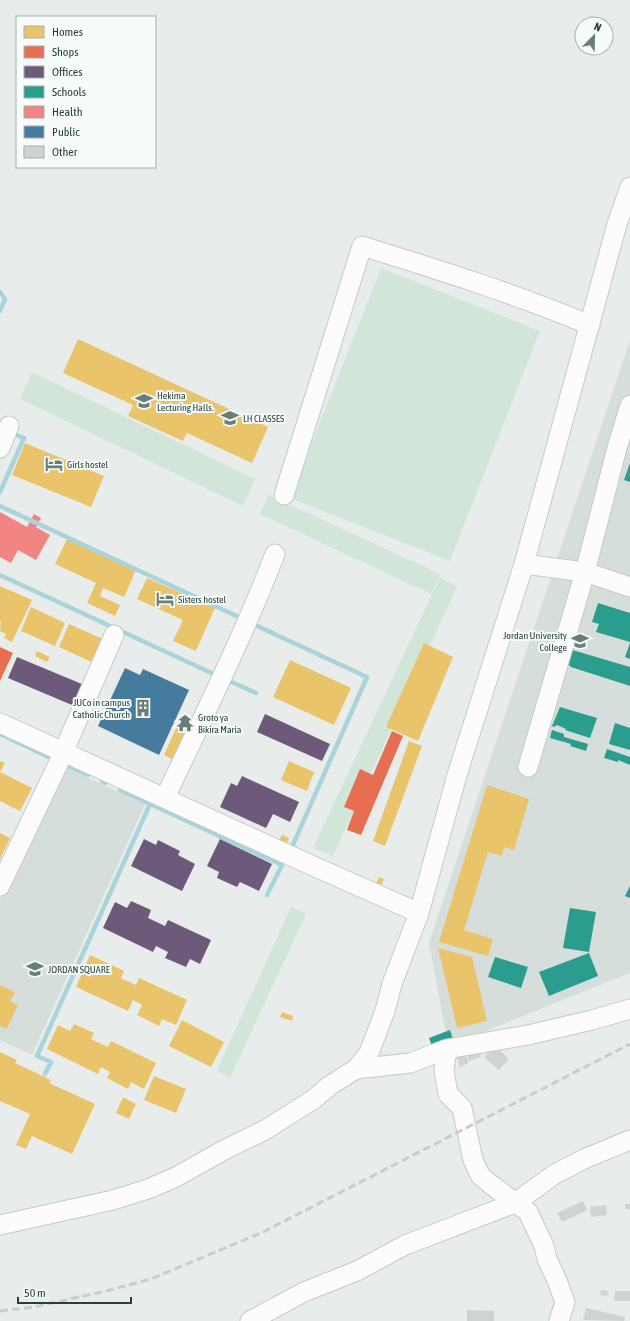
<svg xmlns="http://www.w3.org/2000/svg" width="630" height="1321" font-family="'Asap Condensed',sans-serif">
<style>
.built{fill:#d6dedb}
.green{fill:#d1e6d8}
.homes{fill:#e9c46a}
.shops{fill:#e76f51}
.offices{fill:#6d597a}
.schools{fill:#2a9d8f}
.health{fill:#f28482}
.public{fill:#457b9d}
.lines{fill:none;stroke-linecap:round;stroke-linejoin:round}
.stream{stroke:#a9d4db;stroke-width:4.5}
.building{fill:#cfd4d2}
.minor-casing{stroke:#c5cac8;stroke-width:21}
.minor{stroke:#fcfcfc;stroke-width:19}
.rail{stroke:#c9cdcc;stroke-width:3;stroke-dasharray:8 4;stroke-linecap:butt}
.labels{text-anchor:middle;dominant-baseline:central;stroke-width:4;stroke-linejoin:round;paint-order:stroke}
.poi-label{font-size:10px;fill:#24423a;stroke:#f7fbf9;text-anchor:start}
</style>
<rect width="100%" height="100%" fill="#e8edeb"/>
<!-- built -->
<path class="built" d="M630,340V973L448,1046L429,943Z
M63,766L145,804L32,1055L0,1040V899Z"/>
<!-- green -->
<path class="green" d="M381,268L540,331L450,561L290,498Z
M32,372L255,479L243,506L20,399Z
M269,495L440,574L431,594L260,514Z
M440,577L457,587L333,856L313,848Z
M291,907L306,914L230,1078L217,1070Z"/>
<!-- homes -->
<path class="homes" d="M78,339L268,427L252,463L187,433L183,441L128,416L133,405L63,373Z
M25,443L104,476L91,507L12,475Z
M67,539L136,570L124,597L103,588L100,596L120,605L115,616L87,603L96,583L55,564Z
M147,578L215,608L196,651L173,641L183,620L137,599Z
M0,586L32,600L12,642L4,638L6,634L0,631L1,621H0Z
M31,607L65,623L55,646L21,631Z
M69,624L105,640L94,663L59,647Z
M424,643L453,657L418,741L386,727Z
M37,651L50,657L47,662L35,656Z
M290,660L351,688L334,725L273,697Z
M181,717L191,722L174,760L164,755Z
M409,741L422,746L385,846L373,841Z
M0,761L5,763L0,772L32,788L20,811L0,801Z
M289,761L314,772L307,791L281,780Z
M487,785L529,799L514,850L504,847L502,856L488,852L464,930L493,939L488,956L439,942Z
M0,833L10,838L0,859Z
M282,835L289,838L286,844L279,840Z
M379,877L384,879L381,886L376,884Z
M438,948L472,957L487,1021L457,1028Z
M90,955L124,971L121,978L136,985L139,978L187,1000L176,1025L162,1019L159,1026L137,1015L142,1005L133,1000L128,1011L76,987Z
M0,985L15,992L10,1001L18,1005L7,1029L0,1026Z
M282,1012L293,1016L292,1021L280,1017Z
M182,1020L224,1042L211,1067L169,1046Z
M74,1024L94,1033L91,1039L108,1047L111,1041L156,1063L144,1089L131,1082L128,1089L107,1078L110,1072L101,1067L98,1074L47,1049L58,1025L70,1031Z
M0,1052L17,1060L15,1063L51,1080L49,1083L95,1104L72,1154L32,1136L26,1149L16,1145L30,1114L0,1101Z
M154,1076L186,1089L176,1113L144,1100Z
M123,1097L136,1104L129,1119L116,1113Z"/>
<!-- shops -->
<path class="shops" d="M0,647L13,653L0,681Z
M392,731L403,736L361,835L347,830L354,811L344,807L360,769L373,775Z"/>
<!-- offices -->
<path class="offices" d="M17,657L89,687L79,708L8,678Z
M265,714L330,744L322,761L257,732Z
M242,776L299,802L290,822L273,814L266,828L220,807L231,783L237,786Z
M144,839L156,845L158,840L180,851L178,855L195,864L182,891L131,866Z
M220,839L272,864L259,891L240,882L237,887L217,878L219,872L207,866Z
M131,901L151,910L148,918L165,926L168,920L211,940L200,964L190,959L186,967L165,958L168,952L156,946L153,952L103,928L115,902L127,908Z"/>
<!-- schools -->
<path class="schools" d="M630,463V482L624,480Z
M598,603L630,613V642L596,632L599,624L592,622Z
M630,643V659L625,657Z
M569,649L630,667V686L571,667L565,661Z
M560,707L597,718L590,738L565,730L566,729L557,725L554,727L552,726Z
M615,723L630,728V750L609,744Z
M552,730L564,734V737L588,744L586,751L570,746L571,744L550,738Z
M607,749L630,757V765L618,760V762L604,758Z
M630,886V898L625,896Z
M570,908L596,912L589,952L563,948Z
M589,953L598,976L549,996L539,972Z
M495,957L528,967L521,988L488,977Z
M450,1030L454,1042L433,1049L429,1038Z"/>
<!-- health -->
<path class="health" d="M0,512L27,527L34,514L41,518L36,527L50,535L36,560L18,550L11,563L0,557Z"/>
<!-- public -->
<path class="public" d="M125,668L140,675L143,669L189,690L159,755L98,726Z
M182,719L190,723L188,727L180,723Z"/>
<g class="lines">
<!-- stream -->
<path class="stream" d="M0,292L5,299L0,311
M0,492L24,438L11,433
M0,506L243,619
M0,575L218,676
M251,623L367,677L292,847L296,849
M225,679L256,693
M0,734L55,760
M64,764L88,775
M102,781L105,783
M120,790L282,865L267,895
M45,1074L51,1062L37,1056L150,804"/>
</g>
<!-- building -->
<path class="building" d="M494,1045L509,1059L499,1070L484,1057Z
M478,1047L481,1057L469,1061L466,1051Z
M464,1050L469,1063L460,1067L455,1053Z
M583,1201L587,1210L562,1222L557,1213Z
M625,1204H630V1209H625Z
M606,1205L607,1215L591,1217L590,1207Z
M601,1290L608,1291L607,1296L600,1295Z
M615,1291H630V1301H614Z
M586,1308L625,1317L624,1321L583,1320Z
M467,1310L494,1311V1321H467Z"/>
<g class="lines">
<!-- minor casing -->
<g class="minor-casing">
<path id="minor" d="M0,448L9,426
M284,495L362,246C439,270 516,294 590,325
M524,564L585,572L630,587
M0,723L302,861L419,913
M528,767L585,572L617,448L630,405
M165,798C203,717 243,637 275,554
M0,886L59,762L114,635
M447,1049L444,1071L448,1094L462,1108L473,1160L480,1175L489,1183L528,1212L544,1246L547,1259L556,1278L565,1302L559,1321
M356,1069L410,1063L447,1049L528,1035L592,1020L630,1009
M0,1225L113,1200L148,1189L176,1177L224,1150L265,1130L314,1099L329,1086L356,1069L369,1053L385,1011L392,984L419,913L457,775L524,564L617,224L630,187
M250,1321L304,1292L357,1271L405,1245L515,1203L555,1174L584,1159L630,1140"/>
</g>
<!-- minor -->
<use href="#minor" class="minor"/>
<!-- rail -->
<path class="rail" d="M0,1311L34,1307L106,1291L151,1279L263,1232L630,1044"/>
</g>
<!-- icons -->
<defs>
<g id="university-bare" transform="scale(1.38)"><path d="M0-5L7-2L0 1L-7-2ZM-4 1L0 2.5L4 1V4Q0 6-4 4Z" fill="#697e78" stroke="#f7fbf9" stroke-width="2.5" paint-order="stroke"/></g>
<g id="hotel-bare" transform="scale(1.38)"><path d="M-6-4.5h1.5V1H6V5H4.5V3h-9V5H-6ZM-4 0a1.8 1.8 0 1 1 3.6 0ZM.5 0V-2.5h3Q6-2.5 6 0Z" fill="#697e78" stroke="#f7fbf9" stroke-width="2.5" paint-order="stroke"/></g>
<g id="building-bare" transform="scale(1.38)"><path d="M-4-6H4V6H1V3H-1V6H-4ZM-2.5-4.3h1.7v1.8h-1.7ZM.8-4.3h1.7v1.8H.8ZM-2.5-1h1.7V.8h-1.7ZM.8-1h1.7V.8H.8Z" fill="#697e78" stroke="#f7fbf9" stroke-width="2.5" paint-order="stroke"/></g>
<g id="temple-bare" transform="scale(1.38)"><path d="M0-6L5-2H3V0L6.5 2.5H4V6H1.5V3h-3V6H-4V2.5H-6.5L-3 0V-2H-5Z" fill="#697e78" stroke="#f7fbf9" stroke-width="2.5" paint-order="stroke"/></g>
</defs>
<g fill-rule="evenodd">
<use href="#university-bare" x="144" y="401"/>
<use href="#university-bare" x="230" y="418"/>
<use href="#hotel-bare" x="54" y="464"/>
<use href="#hotel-bare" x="165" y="599"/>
<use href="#university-bare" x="580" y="641"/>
<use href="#building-bare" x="143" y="708"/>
<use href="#temple-bare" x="185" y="723"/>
<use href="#university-bare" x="35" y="969"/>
</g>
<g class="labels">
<!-- poi labels -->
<g class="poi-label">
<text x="157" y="395">Hekima<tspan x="157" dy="12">Lecturing Halls.</tspan></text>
<text x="243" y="418">LH CLASSES</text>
<text x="67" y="464">Girls hostel</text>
<text x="178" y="599">Sisters hostel</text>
<text x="567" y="635" text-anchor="end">Jordan University<tspan x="567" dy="12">College</tspan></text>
<text x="130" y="702" text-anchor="end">JUCo in campus<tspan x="130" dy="12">Catholic Church</tspan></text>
<text x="198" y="717">Groto ya<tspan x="198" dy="12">Bikira Maria</tspan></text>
<text x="48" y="969">JORDAN SQUARE</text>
</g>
</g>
<!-- legend -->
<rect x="16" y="16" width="140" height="152" fill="#f7fbf9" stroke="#a3b1ad"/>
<rect x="24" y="26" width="20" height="12" fill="#e9c46a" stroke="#a3b1ad"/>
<text x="52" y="36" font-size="12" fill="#24423a">Homes</text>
<rect x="24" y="46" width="20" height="12" fill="#e76f51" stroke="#a3b1ad"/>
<text x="52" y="56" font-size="12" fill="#24423a">Shops</text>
<rect x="24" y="66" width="20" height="12" fill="#6d597a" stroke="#a3b1ad"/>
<text x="52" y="76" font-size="12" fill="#24423a">Offices</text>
<rect x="24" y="86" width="20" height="12" fill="#2a9d8f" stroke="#a3b1ad"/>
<text x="52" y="96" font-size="12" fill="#24423a">Schools</text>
<rect x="24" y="106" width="20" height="12" fill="#f28482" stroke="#a3b1ad"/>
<text x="52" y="116" font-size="12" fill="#24423a">Health</text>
<rect x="24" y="126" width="20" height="12" fill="#457b9d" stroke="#a3b1ad"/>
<text x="52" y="136" font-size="12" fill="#24423a">Public</text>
<rect x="24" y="146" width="20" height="12" fill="#cfd4d2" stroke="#a3b1ad"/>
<text x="52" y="156" font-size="12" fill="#24423a">Other</text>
<!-- north arrow -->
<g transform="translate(594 36) rotate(23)"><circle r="19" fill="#f7fbf9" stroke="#a3b1ad"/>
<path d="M0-3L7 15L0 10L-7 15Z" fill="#697e78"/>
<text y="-6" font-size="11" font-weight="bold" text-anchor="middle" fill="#24423a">N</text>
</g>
<!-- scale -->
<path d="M18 1297v6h113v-6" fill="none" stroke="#24423a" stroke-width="2"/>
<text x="24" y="1297" font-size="12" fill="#24423a" stroke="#f7fbf9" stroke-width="3" paint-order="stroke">50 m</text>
</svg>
